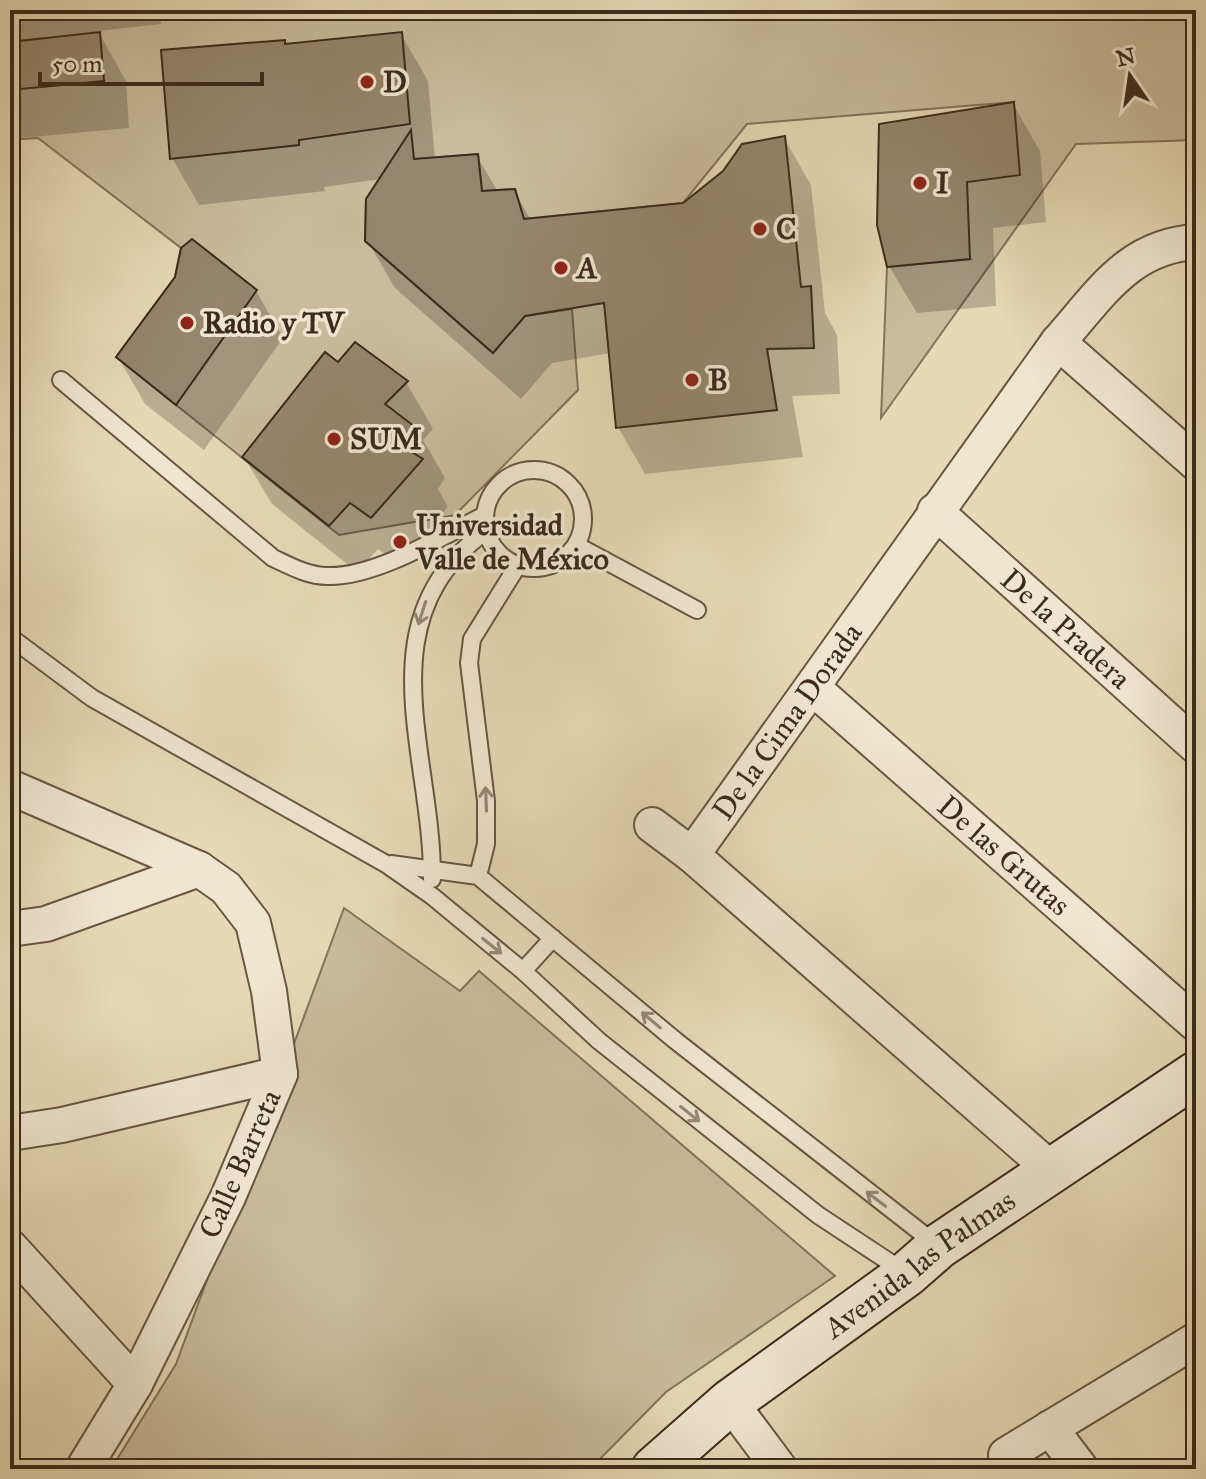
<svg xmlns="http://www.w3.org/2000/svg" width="1206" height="1479" font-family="'IM FELL Great Primer',serif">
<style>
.green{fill:#cabb9c;stroke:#84725c;stroke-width:2}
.shadow{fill:#0003}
.building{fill:#95856c;stroke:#3d2a1c;stroke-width:2}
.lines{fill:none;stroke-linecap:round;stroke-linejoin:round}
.lane-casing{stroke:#685642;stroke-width:20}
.street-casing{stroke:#685642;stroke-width:38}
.secondary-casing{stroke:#3d2a1c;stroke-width:48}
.lane{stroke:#efe6d0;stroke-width:16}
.street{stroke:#efe6d0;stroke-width:34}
.secondary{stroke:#efe6d0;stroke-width:44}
.oneway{stroke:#968876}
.poi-dot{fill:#8f2418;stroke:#efe6d0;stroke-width:3}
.labels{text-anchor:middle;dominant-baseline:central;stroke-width:7;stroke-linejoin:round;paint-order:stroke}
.poi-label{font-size:30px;font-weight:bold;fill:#3d2a1c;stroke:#efe6d0;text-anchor:start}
.street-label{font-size:30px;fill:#3d2a1c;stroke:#efe6d0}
</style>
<rect width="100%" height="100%" fill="#e7d9b6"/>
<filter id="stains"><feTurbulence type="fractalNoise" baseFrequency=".0025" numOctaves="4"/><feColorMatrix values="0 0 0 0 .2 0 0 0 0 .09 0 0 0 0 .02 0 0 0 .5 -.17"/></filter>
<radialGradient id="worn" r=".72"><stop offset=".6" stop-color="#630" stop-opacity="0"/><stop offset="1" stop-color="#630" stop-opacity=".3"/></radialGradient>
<!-- green -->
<path class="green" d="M10,10H1196V140L1076,144L881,418L887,267L970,259L894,219L1014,102L747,124L683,203L524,219L515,189L482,191L478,154L391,161L366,199L365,241L493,353L525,316L572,309L578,390L455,515L339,535L116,357L175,277L181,248L38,138L10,140Z
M344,908L460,991L479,971L835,1276L666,1392L590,1469H111L176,1364Z"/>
<!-- shadow -->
<path class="shadow" d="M10,10H159L161,24L98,31L126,81L129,128L10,139Z
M481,10H572L486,19Z
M401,34L428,81L435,159L477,156L498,192L514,191L531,220L684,205L784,138L811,185L825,313L837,335L840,394L792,396L803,457L645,474L618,427L611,353L552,363L521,399L395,288L367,240L381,179L324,187L325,191L199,205L172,158L286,46Z
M1013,104L1040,151L1046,222L993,228L996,306L917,313L889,266Z
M177,278L256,291L283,338L204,450L145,404L118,357Z
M339,364L406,382L433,429L423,440L445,478L438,489L448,507L399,564L378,549L357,572L272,504L244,457Z"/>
<!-- building -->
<path class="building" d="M100,32L104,81L10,90V42Z
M402,32L410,124L299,140V145L170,159L161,50L285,40V44Z
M1014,102L1020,175L967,182L970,259L887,267L877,225L879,124Z
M411,130L414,159L478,154L482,191L515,189L524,219L683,203L723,171L742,144L785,136L801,287L811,286L814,348L767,349L777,410L616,428L604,303L525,316L493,353L365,241L366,199Z
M192,239L257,290L176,405L116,357L175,277L181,248Z
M355,342L408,381L385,404L419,430L407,449L423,459L371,518L350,503L329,526L242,457L325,352L338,362Z"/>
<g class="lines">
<!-- lane casing -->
<g class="lane-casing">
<path id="lane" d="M61,380L273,558C290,566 308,576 327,576C375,578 442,536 485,515
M485 519a49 49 0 1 1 98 0a49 49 0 1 1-98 0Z
M576,545L697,610
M10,637L92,698L386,864L432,896L523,971L599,1041L818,1215L906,1273
M391,864L478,876L676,1041L937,1245
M478,876L486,844V801L469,663L472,639L518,565
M432,879C433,755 363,620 486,531
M523,971L553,938"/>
</g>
<!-- street casing -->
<g class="street-casing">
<g id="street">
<path d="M1058,342L1196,463"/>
<path id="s1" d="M935,511L1196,746"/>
<path id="s2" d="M813,688L1196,1024"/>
<path d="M10,787L199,869L226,888L253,923L269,991L280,1074L228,1197L135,1384L83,1469"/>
<path d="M652,825L692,855L1053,1171"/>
<path id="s3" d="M692,855L1058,342C1100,295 1128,246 1196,242"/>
<path d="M10,929L46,924L199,869"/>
<path d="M10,1133L62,1125L280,1074"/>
<path d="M10,1247L135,1384"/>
<path d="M730,1402L780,1469"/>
<path d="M1050,1428L1081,1469"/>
<path d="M1006,1455L1196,1340"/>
</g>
</g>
<!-- secondary casing -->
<g class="secondary-casing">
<g id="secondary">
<path id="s4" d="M654,1469L730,1402L907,1274L939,1246L1196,1074"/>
</g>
</g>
<!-- lane -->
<use href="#lane" class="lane"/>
<!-- street -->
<use href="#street" class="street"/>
<!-- secondary -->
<use href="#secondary" class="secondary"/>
</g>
<!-- one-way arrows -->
<defs><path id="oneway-shaft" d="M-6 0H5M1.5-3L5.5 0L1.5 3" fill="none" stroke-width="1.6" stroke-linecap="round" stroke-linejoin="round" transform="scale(2)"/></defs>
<g class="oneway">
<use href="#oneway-shaft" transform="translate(422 613) rotate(108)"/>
<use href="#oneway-shaft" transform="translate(486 799) rotate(-92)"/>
<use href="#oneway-shaft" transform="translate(492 946) rotate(39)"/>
<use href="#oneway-shaft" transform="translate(651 1020) rotate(-140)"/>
<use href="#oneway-shaft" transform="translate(690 1114) rotate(38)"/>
<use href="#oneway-shaft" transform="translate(876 1199) rotate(-143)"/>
</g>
<!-- markers -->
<g class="poi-dot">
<circle cx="367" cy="82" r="8"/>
<circle cx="920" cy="183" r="8"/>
<circle cx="760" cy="229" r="8"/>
<circle cx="561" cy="268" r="8"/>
<circle cx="187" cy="323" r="8"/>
<circle cx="692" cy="380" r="8"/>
<circle cx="334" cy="439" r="8"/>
<circle cx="400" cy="542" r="8"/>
</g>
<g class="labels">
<!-- poi labels -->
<g class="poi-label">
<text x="383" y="82">D</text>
<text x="936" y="183">I</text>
<text x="776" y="229">C</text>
<text x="577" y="268">A</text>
<text x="203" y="323">Radio y TV</text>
<text x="708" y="380">B</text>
<text x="350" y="439">SUM</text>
<text x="416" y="525">Universidad<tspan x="416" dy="34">Valle de México</tspan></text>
</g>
<!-- street labels -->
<g class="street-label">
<text stroke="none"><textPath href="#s1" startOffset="176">De la Pradera</textPath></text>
<text stroke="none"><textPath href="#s3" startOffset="164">De la Cima Dorada</textPath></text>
<text stroke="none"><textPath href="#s2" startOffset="254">De las Grutas</textPath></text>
<text transform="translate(240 1164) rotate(-66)">Calle Barreta</text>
<text stroke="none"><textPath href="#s4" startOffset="336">Avenida las Palmas</textPath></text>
</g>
</g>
<!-- margin -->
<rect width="1206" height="1479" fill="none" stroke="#e7d9b6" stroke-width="40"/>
<rect x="12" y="12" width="1182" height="1455" fill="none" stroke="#3d2a1c" stroke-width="4"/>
<rect x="20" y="20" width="1166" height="1439" fill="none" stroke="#3d2a1c" stroke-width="2"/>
<!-- north arrow -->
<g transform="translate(1130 76) rotate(347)" stroke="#efe6d0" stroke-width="6" paint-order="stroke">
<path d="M0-6L14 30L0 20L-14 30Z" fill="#3d2a1c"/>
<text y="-12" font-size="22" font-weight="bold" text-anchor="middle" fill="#3d2a1c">N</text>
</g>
<!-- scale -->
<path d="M40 72v12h222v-12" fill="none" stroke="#3d2a1c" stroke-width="4"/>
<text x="52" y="72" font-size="24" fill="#3d2a1c" stroke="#efe6d0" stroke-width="6" paint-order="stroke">50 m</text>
<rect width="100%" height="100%" filter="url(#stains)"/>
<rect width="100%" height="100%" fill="url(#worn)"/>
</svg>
